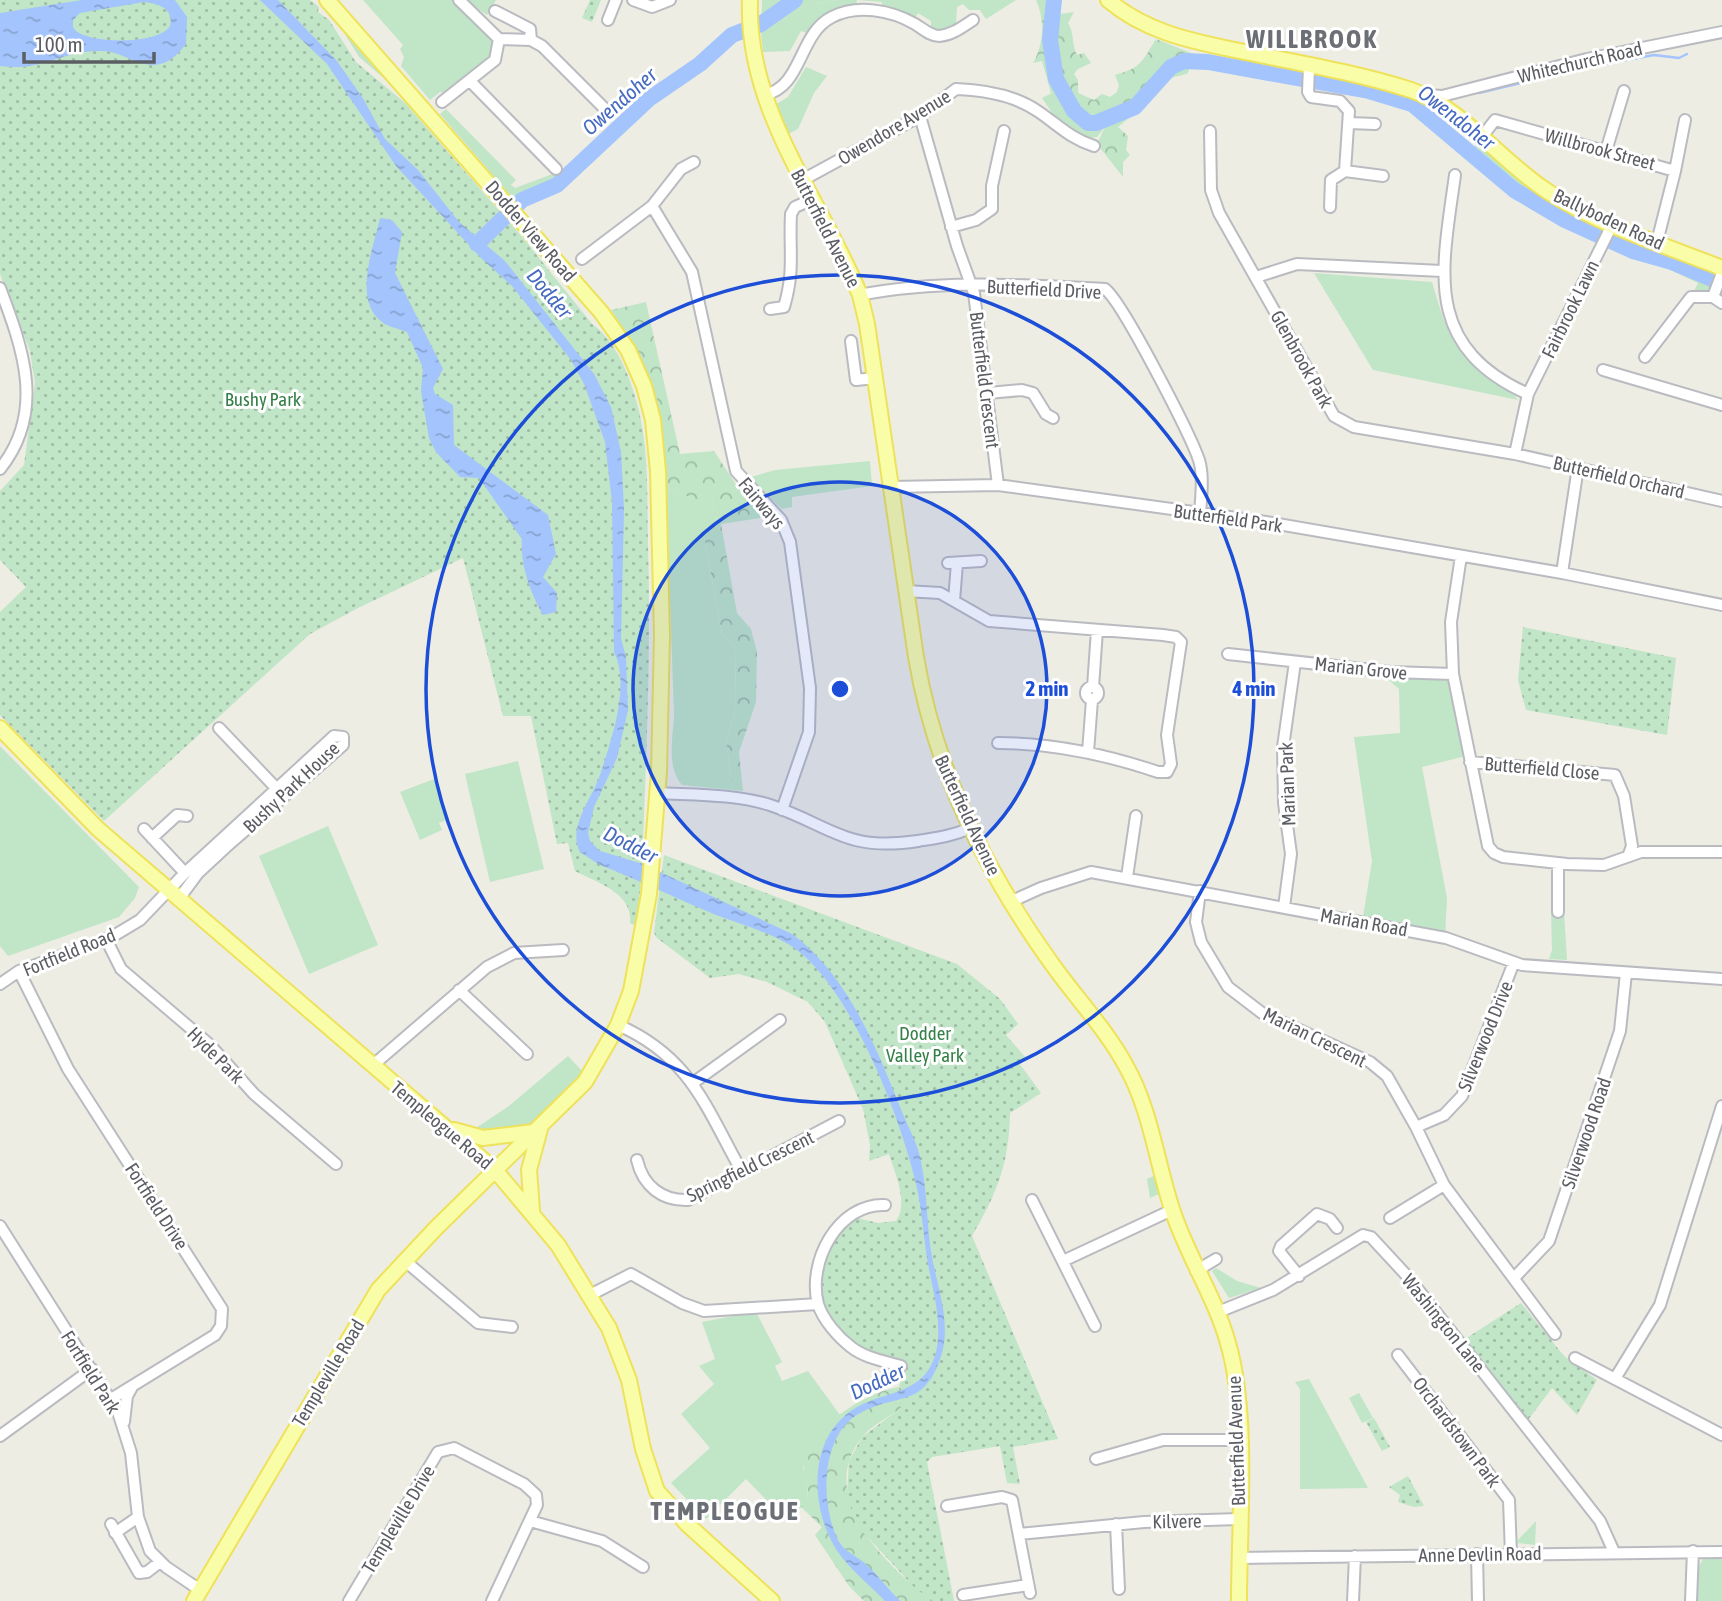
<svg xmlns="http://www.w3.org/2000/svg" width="1722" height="1601" font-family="'Asap Condensed',sans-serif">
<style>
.grass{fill:#c0e5c7}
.forest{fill:url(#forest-crowns)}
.park{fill:url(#park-dots)}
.water{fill:url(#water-ripples);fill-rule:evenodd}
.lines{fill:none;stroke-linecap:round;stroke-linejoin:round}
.stream{stroke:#a3c4fd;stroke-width:2.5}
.river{stroke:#a3c4fd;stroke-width:16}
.minor-casing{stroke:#babbc1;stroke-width:14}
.major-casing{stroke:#eee25b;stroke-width:18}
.minor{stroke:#fff;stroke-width:10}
.major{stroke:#fafda8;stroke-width:14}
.ring{fill:none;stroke:#1d4ed8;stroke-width:3.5}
.labels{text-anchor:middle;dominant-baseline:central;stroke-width:6;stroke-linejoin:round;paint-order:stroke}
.street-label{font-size:19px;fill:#5b5d63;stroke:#fff}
.park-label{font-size:19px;fill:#358048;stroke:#fff}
.water-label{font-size:21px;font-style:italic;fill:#466ac0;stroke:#fff}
.district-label{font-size:26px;font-weight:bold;letter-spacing:2px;fill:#6c6f75;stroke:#fff}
.centre{fill:#1d4ed8;stroke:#fff;stroke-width:3.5}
.ring-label{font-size:21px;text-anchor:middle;font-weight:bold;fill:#1d4ed8;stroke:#fff;stroke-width:6;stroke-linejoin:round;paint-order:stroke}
</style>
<defs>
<pattern id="forest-crowns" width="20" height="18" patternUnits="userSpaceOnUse" patternTransform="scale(1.75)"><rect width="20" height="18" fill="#c0e5c7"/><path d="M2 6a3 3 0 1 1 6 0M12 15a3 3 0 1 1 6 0" fill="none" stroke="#9fbda5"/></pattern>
<pattern id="park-dots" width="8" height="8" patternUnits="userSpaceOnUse" patternTransform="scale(1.75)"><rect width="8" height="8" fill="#c0e5c7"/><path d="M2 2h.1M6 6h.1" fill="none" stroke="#9fbda5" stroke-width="1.8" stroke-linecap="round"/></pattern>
<pattern id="water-ripples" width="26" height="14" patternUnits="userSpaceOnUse" patternTransform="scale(1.75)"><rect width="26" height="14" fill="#a3c4fd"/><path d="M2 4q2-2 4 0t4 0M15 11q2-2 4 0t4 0" fill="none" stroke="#88a2d0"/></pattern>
</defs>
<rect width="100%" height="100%" fill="#edede3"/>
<!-- grass -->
<path class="grass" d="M363,0H456L492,34V58L446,93L440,92L430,100L401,66L404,57L400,49L403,45Z
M836,0H1016L986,19L980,10H969L963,4L957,7L956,24L946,31L931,29V21L918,13L915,18L881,8L882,2L857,0L856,6C835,9 819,15 807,33L801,31L790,51L763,52L761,32L808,5Z
M336,20L393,86L359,57Z
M806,67L827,76L814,93L798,129L788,134L775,105L788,97Z
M1058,90L1069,115L1085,129L1105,127L1097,137L1084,139L1057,120L1042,98Z
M446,109L516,180L511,185L515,188L558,172L556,183L527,194L516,202L440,114Z
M1482,139L1612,230L1722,276V303L1691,297L1698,283L1565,220L1514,190L1468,153Z
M1314,273L1432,282C1444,322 1449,346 1484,375C1495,384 1510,387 1518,400L1373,370Z
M870,461L872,486L792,497V507L782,509L748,478L775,470Z
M666,486L693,499H712L717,526L703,531L722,634L735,646L736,708L726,741L733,790L682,785C666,767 673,737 674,715Z
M1383,675L1448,677L1466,756L1422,767L1447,898L1445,938L1362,923L1372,861L1354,737L1400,733L1399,689Z
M0,746L139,887L135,898L119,917L8,956L0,946Z
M518,761L544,869L490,882L465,774Z
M434,779L449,819L439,823L442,830L420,840L400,792Z
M328,826L378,945L309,974L259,856Z
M1551,912H1564L1567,960L1549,959L1552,950Z
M568,1056L584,1073L570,1089L522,1131L470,1132L509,1106Z
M1156,1175L1161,1193L1150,1198L1147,1179Z
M1216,1268L1237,1281L1261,1288L1229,1298L1212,1271Z
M743,1314H757L782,1362L775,1366L782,1381L808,1371L840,1415L818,1435L803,1467C811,1492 811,1515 779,1513L746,1479L706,1519L671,1483L710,1448L681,1414L714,1384L699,1366L715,1359L702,1322Z
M1309,1379L1368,1488L1300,1489V1389L1295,1382Z
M1359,1393L1373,1418L1362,1423L1349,1398Z
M1536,1521L1535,1545L1518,1543L1517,1541Z
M1705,1556H1722V1601H1696L1699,1566Z"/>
<!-- forest -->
<path class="forest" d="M465,0H496L487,15Z
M762,0H836L808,5L761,32Z
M1036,0H1057L1060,14L1074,12L1068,23C1075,34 1071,43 1077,55L1084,53L1091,63L1078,69L1074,74L1078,80V93L1094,100L1102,94L1110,97L1117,92L1119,85L1115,75C1142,67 1141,63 1156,39L1191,53V57L1183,56L1178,62H1193L1187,74L1165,79L1144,106L1118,127L1128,136L1126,150L1130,155L1123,162V177L1097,144L1105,127L1127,114L1120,108L1102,117H1085L1070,105L1064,88L1051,93L1042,61L1033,63C1044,45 1045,19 1036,0Z
M646,302L680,454L714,451L735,483L767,517L721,524L737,613L751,629L757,652L756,702L739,752L743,791L733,790L726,741L736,708L735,646L722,634L703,531L717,526L712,499H693L666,486C663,411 652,374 611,310Z
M899,1387L901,1408C889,1417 871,1426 862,1437C814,1497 888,1569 934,1601H864L849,1586L815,1535L822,1527L801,1507C814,1491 804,1484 804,1466C802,1431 868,1391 899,1387Z"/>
<!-- park -->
<path class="park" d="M0,0H310L319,7L318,12L329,20L356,62L405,103L524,239L592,324C618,342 632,382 639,411C649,454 647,499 648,543C651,642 647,741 643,840L645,848L636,926L630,923C633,893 598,883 575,871L568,843L557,844L531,716H503L463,558L356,609L310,634L104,821L0,715V612L26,587L0,560V491L24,465L35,383L30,351L0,274Z
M590,0H601L592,22L582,18Z
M1523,627L1676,658L1667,735L1526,710L1518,680Z
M664,855L957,964L1000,999L1018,1024L1006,1035L1026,1058L1019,1063L1041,1093L1010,1113C1009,1164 997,1193 972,1236L1058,1439L1013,1447L1020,1484L1007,1483L1000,1446L932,1457L927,1462L954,1601H934L916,1589L861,1530L850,1506L847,1495L849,1461L862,1437L901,1408L899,1387L905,1364C885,1358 862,1351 846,1337C809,1304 814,1243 857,1218L878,1223L896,1221C909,1203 895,1174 889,1154L869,1161L870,1145L863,1109L825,1022L808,1002L767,982L739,974L710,978L657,938L654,933Z
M1521,1303L1564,1356L1597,1380L1577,1415L1552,1388L1528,1420L1462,1341Z
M1374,1418L1390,1447L1382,1451L1366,1422Z
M1408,1476L1424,1506L1414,1507L1398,1502L1400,1495L1389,1487Z"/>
<!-- water -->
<path class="water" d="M82,0H175L187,17L186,44C179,53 172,61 160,64C140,69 123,51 102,51C65,49 42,72 0,66V13ZM144,2C159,4 174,8 170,26C158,46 80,44 73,27V20L80,13Z
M260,0H278L337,61L364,100L385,139L418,170L459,222L505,261L594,374L611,407L621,452L624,509L621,638L626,657L628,710L617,758L594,807L588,833L590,841L600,851L643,864L792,934C848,975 877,1049 902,1112C909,1129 918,1144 921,1162C928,1194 926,1229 933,1262C939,1291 951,1326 941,1356C924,1409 899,1392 860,1413C821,1434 820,1501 837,1538C843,1552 858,1556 868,1566C879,1577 889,1590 900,1601H885C868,1583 844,1565 832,1542C810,1500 810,1436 854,1409C884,1390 925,1396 936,1352C943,1320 932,1289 927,1258C923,1233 922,1208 916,1184C901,1119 854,998 802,954C778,934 745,926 716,915C677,899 639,880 600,865L580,852C567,827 593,797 600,775C611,741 631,686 614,652L612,502L605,442L584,384L571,360L512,286L481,258L396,166L327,64Z
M380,218L392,220L402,232L395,273L443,369L433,388L435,394L453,405L454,445L548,515L556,554L543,577L557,593L556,612L543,615C530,592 520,565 522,539L479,478L460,477L436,452L429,438L421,391L423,368L407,332C400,329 388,327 382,322C352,300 374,246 380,218Z"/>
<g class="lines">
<!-- stream -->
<path class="stream" d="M732,35L733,31
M1479,93L1588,67L1654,55L1679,58L1687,54"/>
<!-- river -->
<path class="river" d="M1054,0L1050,40L1056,79L1074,111L1088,123H1096L1135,107L1171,67L1184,61L1208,62L1369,91L1412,104L1514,190L1565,220L1633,251L1672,262L1722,283
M477,244L522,200L557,185L649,99L700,64L732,35L761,24L795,0"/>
<!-- minor casing -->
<g class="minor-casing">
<path id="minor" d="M633,0L652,7L670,0
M495,11L530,29L531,40L542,46L603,107
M608,20L616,0
M499,39L531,40
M1309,67L1308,92L1311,97L1340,101L1349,111L1345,171L1331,180L1330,207
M470,81L556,169
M764,95C803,87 798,34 832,17C857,4 891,10 915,24C922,28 930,36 939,36C952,35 962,27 973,20
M1428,95L1442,96L1587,59L1722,32
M442,102L495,60L499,39L459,0
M920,116L957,246L974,293L998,485
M1349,123L1375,124
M1210,131L1211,190L1219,213L1334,416L1354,427L1515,454L1722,501
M1481,138L1495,120L1675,171L1657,242
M1606,151L1624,91
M1345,171L1383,176
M1675,171L1685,120
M1455,175C1442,270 1422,346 1528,394
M808,177L920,116L956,89C985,90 1015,95 1039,112C1058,125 1071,139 1094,146
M652,206L692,272L736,471L781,520L790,542L810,688L809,732L782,810
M951,227L976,220L992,209V186L1004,131
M582,259L652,206L681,169L694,162
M1722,273L1713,297L1722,303
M1256,277L1297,264L1442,271
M0,288C23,349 46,412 0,469
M860,295C940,279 1024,285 1105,289C1122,301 1190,434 1199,460C1204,476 1201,497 1200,514
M770,309L784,307C795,270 789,250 791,214L795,207L813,199
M851,341L856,380L875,378
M1645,357L1691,297H1713
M1603,370L1722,405
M988,393L1022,390L1033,393L1046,414L1053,418
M1515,454L1528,394L1613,223
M891,487L998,485L1266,522L1562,573L1722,605
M1461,556L1451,622L1453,674L1488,846L1494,853L1503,857L1567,864L1604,865L1641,852H1722
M948,563L981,561
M1562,573L1578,467
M906,591L940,593L989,621L1163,635L1176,637L1181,642L1167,735L1171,764L1167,772H1158C1105,754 1054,743 998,743
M954,601L957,563
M1228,654L1390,672L1453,674
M1086 693a6 6 0 1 1 12 0a6 6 0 1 1-12 0Z
M1093,687L1097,630
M219,728L277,789
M1088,752L1092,700
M1470,762L1615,775L1624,796L1632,846L1629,854
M658,793C695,795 735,794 770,805C832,826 845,852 918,841C936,838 953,836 970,828
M144,829L185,873
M152,838L177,815L187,816
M1558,863V912
M1127,877L1136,816
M1200,891L1196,922L1201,942L1228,987L1262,1013L1370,1062L1387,1076L1416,1127L1444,1185L1555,1334
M1010,902L1041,888L1091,872L1446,938L1522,965L1722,979
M1284,907L1291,854L1284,803L1283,747L1295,662
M106,939L121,969L209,1044L254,1094L336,1164
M19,971L68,1069L222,1309L221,1326L215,1335L111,1399
M0,984L19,971L110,938L140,920L185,873L334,736L343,737V745L226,847L198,873L178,900
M459,990L527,1054
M618,1025C691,1057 706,1108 742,1172
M372,1066L487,967L514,953L563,950
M693,1083L780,1020
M1416,1127L1444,1115L1462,1096L1514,962
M637,1160C643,1186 662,1201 688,1200L839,1121
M1032,1200L1095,1326
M885,1205C838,1203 807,1262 818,1304C823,1320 838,1337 851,1347C865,1358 884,1361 901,1366
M1390,1218L1444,1185
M0,1226L118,1412L131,1453L138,1517L150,1551L166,1567L200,1590
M404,1260L478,1323L512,1327
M1063,1261L1172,1210
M1196,1271L1216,1259
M1299,1276L1279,1251L1281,1246L1317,1214L1330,1219L1337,1228
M1514,1278L1549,1241L1620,1031L1626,973
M590,1295L631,1274L682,1303L704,1311L818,1304
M1218,1312L1273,1290L1363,1235L1371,1237L1409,1278L1575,1489L1600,1521L1614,1552
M1398,1355L1509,1500L1511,1554
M1575,1358L1722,1435
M1616,1377L1660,1305L1722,1106
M124,1422L127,1396L132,1387
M0,1436L92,1369
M1096,1459L1163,1440H1239
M947,1506L1002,1497L1012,1500L1030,1593
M530,1521L602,1541L643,1567
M111,1524L139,1573L147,1572L160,1562
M1116,1524L1119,1589
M115,1533L138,1517
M1019,1534L1144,1522L1239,1519
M1477,1554L1478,1601
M1239,1558L1722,1552
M963,1595L1028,1585
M349,1601L438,1452L454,1448L524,1484L536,1495L537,1505L492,1601
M1353,1601L1355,1556
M1691,1601L1693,1551"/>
</g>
<!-- major casing -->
<g class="major-casing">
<path id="major" d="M750,0C746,111 820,197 860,295L867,324L916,657C935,770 985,871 1052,964C1076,998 1106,1029 1126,1066C1151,1110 1157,1165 1173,1212C1188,1257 1215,1297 1228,1343C1249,1415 1239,1525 1239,1601
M1108,0C1143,30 1186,40 1230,49C1288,61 1355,72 1411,90C1460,106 1503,163 1547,191C1599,225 1664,245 1722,268
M0,728L98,829L495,1170L558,1245L609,1328L629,1380L643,1449L657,1491L687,1524L772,1601
M454,1130L483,1138L533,1132
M532,1211L529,1170L540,1129
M194,1601L378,1290L436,1228L585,1082L618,1025L631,991L649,894L659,772L662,636L658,471L653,420L644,386L628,350L601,312L327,0"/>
</g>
<!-- minor -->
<use href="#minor" class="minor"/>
<!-- major -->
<use href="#major" class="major"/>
</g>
<!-- distance rings -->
<circle cx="840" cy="689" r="207" fill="#1d4ed8" fill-opacity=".12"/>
<g class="ring">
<circle cx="840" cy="689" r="207"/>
<circle cx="840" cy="689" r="414"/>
</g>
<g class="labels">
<!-- street labels -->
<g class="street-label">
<text transform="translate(1580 62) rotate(-13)">Whitechurch Road</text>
<text transform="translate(894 127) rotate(-31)">Owendore Avenue</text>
<text transform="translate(1600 149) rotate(15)">Willbrook Street</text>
<text transform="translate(1609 219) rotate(25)">Ballyboden Road</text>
<text transform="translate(826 228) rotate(63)">Butterfield Avenue</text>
<text transform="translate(531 231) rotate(49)">Dodder View Road</text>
<text transform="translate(1044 289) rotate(3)">Butterfield Drive</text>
<text transform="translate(1570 309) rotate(-64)">Fairbrook Lawn</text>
<text transform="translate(1302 359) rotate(61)">Glenbrook Park</text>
<text transform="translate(985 380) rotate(83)">Butterfield Crescent</text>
<text transform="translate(1619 477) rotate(13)">Butterfield Orchard</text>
<text transform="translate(762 503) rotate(50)">Fairways</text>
<text transform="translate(1228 518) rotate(8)">Butterfield Park</text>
<text transform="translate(1361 668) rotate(6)">Marian Grove</text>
<text transform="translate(1542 768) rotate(5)">Butterfield Close</text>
<text transform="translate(1287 784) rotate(-92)">Marian Park</text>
<text transform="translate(291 787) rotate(-43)">Bushy Park House</text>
<text transform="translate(968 815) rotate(65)">Butterfield Avenue</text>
<text transform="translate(1364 922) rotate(10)">Marian Road</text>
<text transform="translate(69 952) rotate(-22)">Fortfield Road</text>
<text transform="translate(1485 1036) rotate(-68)">Silverwood Drive</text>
<text transform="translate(1315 1037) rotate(26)">Marian Crescent</text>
<text transform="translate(216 1055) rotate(45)">Hyde Park</text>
<text transform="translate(442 1125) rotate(40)">Templeogue Road</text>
<text transform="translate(1586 1133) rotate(-71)">Silverwood Road</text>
<text transform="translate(750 1166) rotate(-26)">Springfield Crescent</text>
<text transform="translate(157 1206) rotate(57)">Fortfield Drive</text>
<text transform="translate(1444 1323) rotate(51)">Washington Lane</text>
<text transform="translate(91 1372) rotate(58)">Fortfield Park</text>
<text transform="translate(328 1373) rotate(-59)">Templeville Road</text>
<text transform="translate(1457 1432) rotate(53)">Orchardstown Park</text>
<text transform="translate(1236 1441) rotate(-92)">Butterfield Avenue</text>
<text transform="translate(398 1519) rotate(-59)">Templeville Drive</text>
<text transform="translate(1177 1521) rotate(-1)">Kilvere</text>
<text transform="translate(1480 1554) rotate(-1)">Anne Devlin Road</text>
</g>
<!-- park labels -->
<g class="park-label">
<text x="263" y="399">Bushy Park</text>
<text x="925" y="1033">Dodder<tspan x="925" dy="22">Valley Park</tspan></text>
</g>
<!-- water labels -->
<g class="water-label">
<text transform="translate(619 101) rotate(-41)">Owendoher</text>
<text transform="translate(1457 117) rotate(38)">Owendoher</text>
<text transform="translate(550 293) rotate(50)">Dodder</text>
<text transform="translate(631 844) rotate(27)">Dodder</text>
<text transform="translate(877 1381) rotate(-25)">Dodder</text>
</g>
<!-- district labels -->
<g class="district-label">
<text x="1312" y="39">WILLBROOK</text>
<text x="725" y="1511">TEMPLEOGUE</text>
</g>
</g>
<circle cx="840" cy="689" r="10" class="centre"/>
<g class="ring-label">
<text x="1047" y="696">2 min</text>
<text x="1254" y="696">4 min</text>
</g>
<!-- scale -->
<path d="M24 52v10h130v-10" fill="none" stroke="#5b5d63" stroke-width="3.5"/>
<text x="35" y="52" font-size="21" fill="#5b5d63" stroke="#ffffff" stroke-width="5" paint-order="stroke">100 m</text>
</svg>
